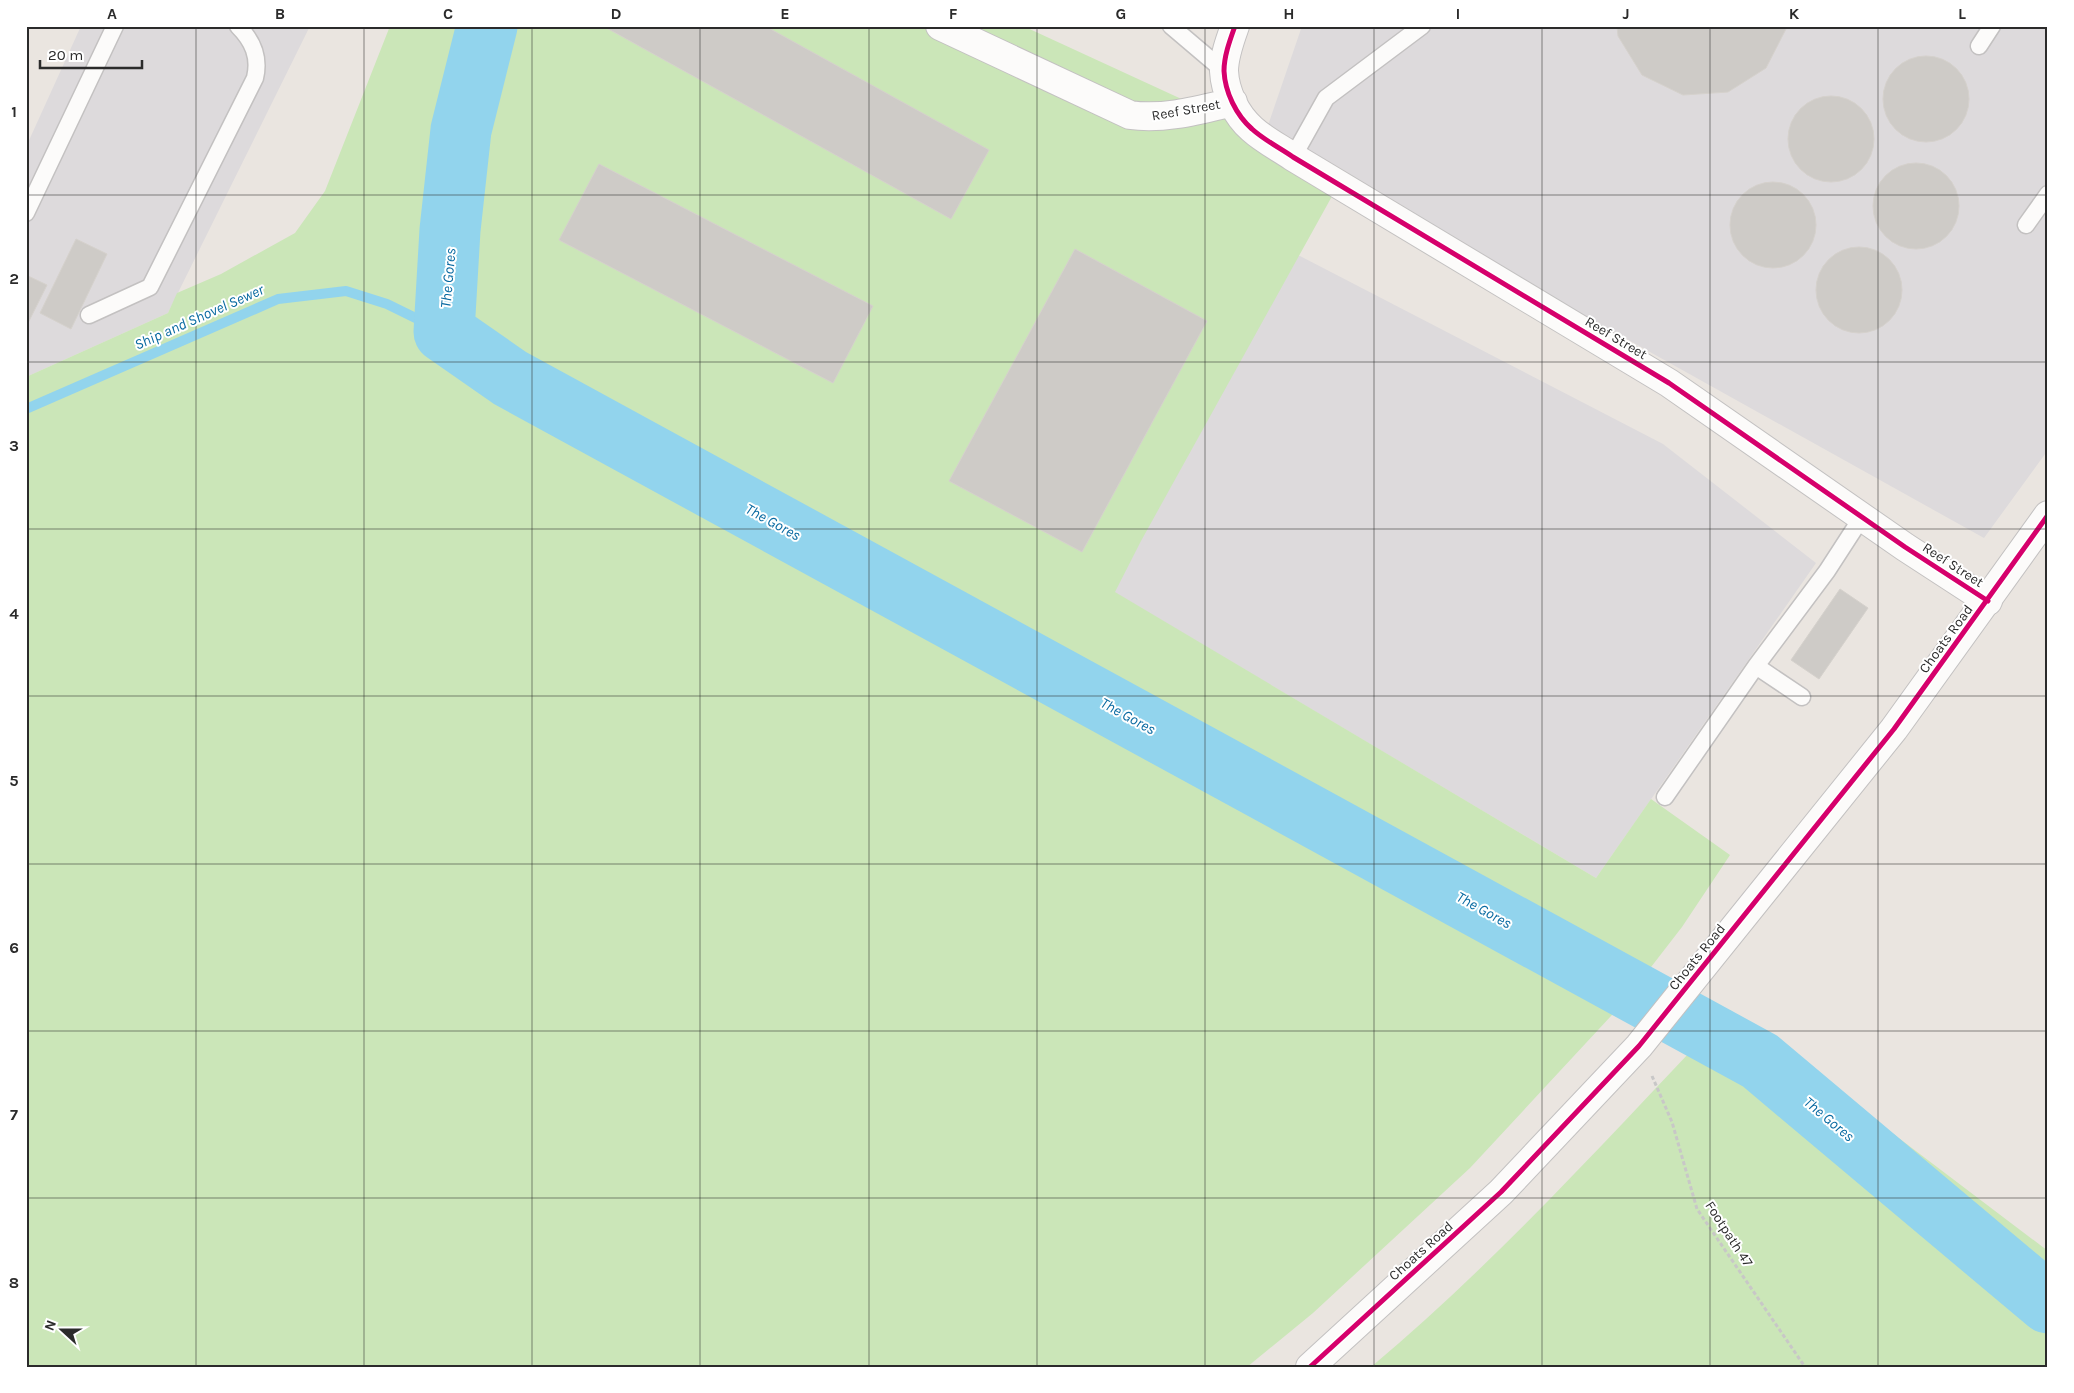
<svg xmlns="http://www.w3.org/2000/svg" width="2074" height="1393" font-family="Karla,sans-serif">
<style>
.industrial{fill:#dddadc}
.green{fill:#cbe6b8}
.lines{fill:none;stroke-linecap:round;stroke-linejoin:round}
.stream{stroke:#92d4ed;stroke-width:10}
.river{stroke:#92d4ed;stroke-width:61}
.building{fill:#cecbc7;stroke:#d5d1cc}
.service-casing{stroke:#c3c1c1;stroke-width:19}
.minor-casing{stroke:#c3c1c1;stroke-width:30}
.tertiary-casing{stroke:#c3c1c1;stroke-width:30}
.path{stroke:#c8c7c7;stroke-width:3;stroke-dasharray:4 2.5;stroke-linecap:butt}
.service{stroke:#fcfbfa;stroke-width:16}
.minor{stroke:#fcfbfa;stroke-width:28}
.tertiary{stroke:#fcfbfa;stroke-width:28}
.cycleway-casing{stroke:#fff;stroke-width:8}
.cycleway{stroke:#d6006c;stroke-width:5}
.grid{fill:none;stroke:#2b2b2b;stroke-width:1;stroke-opacity:0.55}
.labels{text-anchor:middle;dominant-baseline:central;stroke-width:4;stroke-linejoin:round;paint-order:stroke}
.street-label{font-size:14px;fill:#2b2b2b;stroke:#fff}
.water-label{font-size:15px;font-style:italic;fill:#096aa1;stroke:#fff}
.neatline{fill:none;stroke:#2b2b2b;stroke-width:2}
.grid-label{font-size:16px;text-anchor:middle;font-weight:bold;fill:#2b2b2b}
</style>
<rect width="100%" height="100%" fill="#eae5e0"/>
<!-- industrial -->
<path class="industrial" d="M81,26H310L168,313L26,377V147Z
M1302,26H2048V450L1984,538L1264,137Z
M526,166L1300,256L1663,444L1816,563L1596,878L1114,592Z"/>
<!-- green -->
<path class="green" d="M390,26H1023L1264,137L1341,180L1141,541L1115,592L1596,878L1651,799L1730,855L1682,927L1624,1002L1470,1168L1313,1313L1247,1367H26V377L168,313L177,293L221,274L295,233L325,191Z
M1730,1010L2048,1251V1367H1371C1500,1259 1614,1131 1730,1010Z"/>
<g class="lines">
<!-- stream -->
<path class="stream" d="M26,409L278,299L346,291L387,304L444,332"/>
<!-- river -->
<path class="river" d="M487,26L461,130L450,230L444,332L510,378L1760,1061L2048,1303"/>
</g>
<!-- building -->
<path class="building" d="M603,26H765L989,150L951,219Z
M1617,26H1787V27L1766,68L1728,92L1683,95L1642,75L1618,36Z
M1883 99a43 43 0 1 1 86 0a43 43 0 1 1-86 0Z
M1788 139a43 43 0 1 1 86 0a43 43 0 1 1-86 0Z
M1873 206a43 43 0 1 1 86 0a43 43 0 1 1-86 0Z
M599,164L873,306L833,383L559,240Z
M1730 225a43 43 0 1 1 86 0a43 43 0 1 1-86 0Z
M76,239L107,254L71,329L40,313Z
M1816 290a43 43 0 1 1 86 0a43 43 0 1 1-86 0Z
M1075,249L1207,321L1082,552L949,481Z
M26,275L47,285L26,327Z
M1840,589L1868,608L1819,679L1791,660Z"/>
<g class="lines">
<!-- service casing -->
<g class="service-casing">
<path id="service" d="M1171,26L1224,71
M1979,46L1992,26
M1293,157L1326,98L1422,26
M26,213L115,26
M2026,225L2048,194
M89,315L150,287L255,78C260,57 253,41 238,26
M1756,666L1802,697
M1665,797L1756,666L1827,571L1862,517"/>
</g>
<!-- minor casing -->
<g class="minor-casing">
<path id="minor" d="M940,26L1130,115C1164,120 1199,110 1233,102
M1235,26C1230,40 1224,56 1224,71C1225,92 1236,115 1252,129C1264,140 1280,148 1293,157L1669,383L1905,547L1988,601"/>
</g>
<!-- tertiary casing -->
<g class="tertiary-casing">
<path id="tertiary" d="M1310,1367L1501,1192L1639,1046L1894,729L2048,515"/>
</g>
<!-- path -->
<path class="path" d="M1652,1076L1672,1122L1697,1209L1805,1367"/>
<!-- service -->
<use href="#service" class="service"/>
<!-- minor -->
<use href="#minor" class="minor"/>
<!-- tertiary -->
<use href="#tertiary" class="tertiary"/>
<!-- cycleway casing -->
<g class="cycleway-casing">
<path id="cycleway" d="M1235,26C1230,40 1224,56 1224,71C1225,92 1236,115 1252,129C1264,140 1280,148 1293,157L1669,383L1905,547L1988,601
M1310,1367L1501,1192L1639,1046L1894,729L2048,515"/>
</g>
<!-- cycleway -->
<use href="#cycleway" class="cycleway"/>
</g>
<!-- grid -->
<path class="grid" d="M196,26V1367M364,26V1367M532,26V1367M700,26V1367M869,26V1367M1037,26V1367M1205,26V1367M1374,26V1367M1542,26V1367M1710,26V1367M1878,26V1367M26,195H2048M26,362H2048M26,529H2048M26,696H2048M26,864H2048M26,1031H2048M26,1198H2048"/>
<g class="labels">
<!-- street labels -->
<g class="street-label">
<text transform="translate(1186 110) rotate(-10)">Reef Street</text>
<text transform="translate(1616 338) rotate(31)">Reef Street</text>
<text transform="translate(1953 565) rotate(33)">Reef Street</text>
<text transform="translate(1946 639) rotate(-54)">Choats Road</text>
<text transform="translate(1697 957) rotate(-51)">Choats Road</text>
<text transform="translate(1729 1234) rotate(57)">Footpath 47</text>
<text transform="translate(1421 1251) rotate(-42)">Choats Road</text>
</g>
<!-- water labels -->
<g class="water-label">
<text transform="translate(448 278) rotate(-85)">The Gores</text>
<text transform="translate(199 317) rotate(-24)">Ship and Shovel Sewer</text>
<text transform="translate(773 522) rotate(29)">The Gores</text>
<text transform="translate(1128 716) rotate(29)">The Gores</text>
<text transform="translate(1484 910) rotate(29)">The Gores</text>
<text transform="translate(1829 1119) rotate(40)">The Gores</text>
</g>
</g>
<!-- border -->
<rect width="2074" height="1393" fill="none" stroke="#ffffff" stroke-width="55"/>
<!-- north arrow -->
<g transform="translate(62 1330) rotate(291)" stroke="#ffffff" stroke-width="4" paint-order="stroke">
<path d="M0-4L9 19L0 12L-9 19Z" fill="#2b2b2b"/>
<text y="-8" font-size="14" font-weight="bold" text-anchor="middle" fill="#2b2b2b">N</text>
</g>
<!-- scale -->
<path d="M40 60v8h102v-8" fill="none" stroke="#2b2b2b" stroke-width="2.5"/>
<text x="48" y="60" font-size="15" fill="#2b2b2b" stroke="#ffffff" stroke-width="4" paint-order="stroke">20 m</text>
<rect x="28" y="28" width="2018" height="1338" class="neatline"/>
<g class="grid-label">
<text x="112" y="19">A</text>
<text x="280" y="19">B</text>
<text x="448" y="19">C</text>
<text x="616" y="19">D</text>
<text x="785" y="19">E</text>
<text x="953" y="19">F</text>
<text x="1121" y="19">G</text>
<text x="1289" y="19">H</text>
<text x="1458" y="19">I</text>
<text x="1626" y="19">J</text>
<text x="1794" y="19">K</text>
<text x="1962" y="19">L</text>
<text x="14" y="117">1</text>
<text x="14" y="284">2</text>
<text x="14" y="451">3</text>
<text x="14" y="619">4</text>
<text x="14" y="786">5</text>
<text x="14" y="953">6</text>
<text x="14" y="1120">7</text>
<text x="14" y="1288">8</text>
</g>
</svg>
